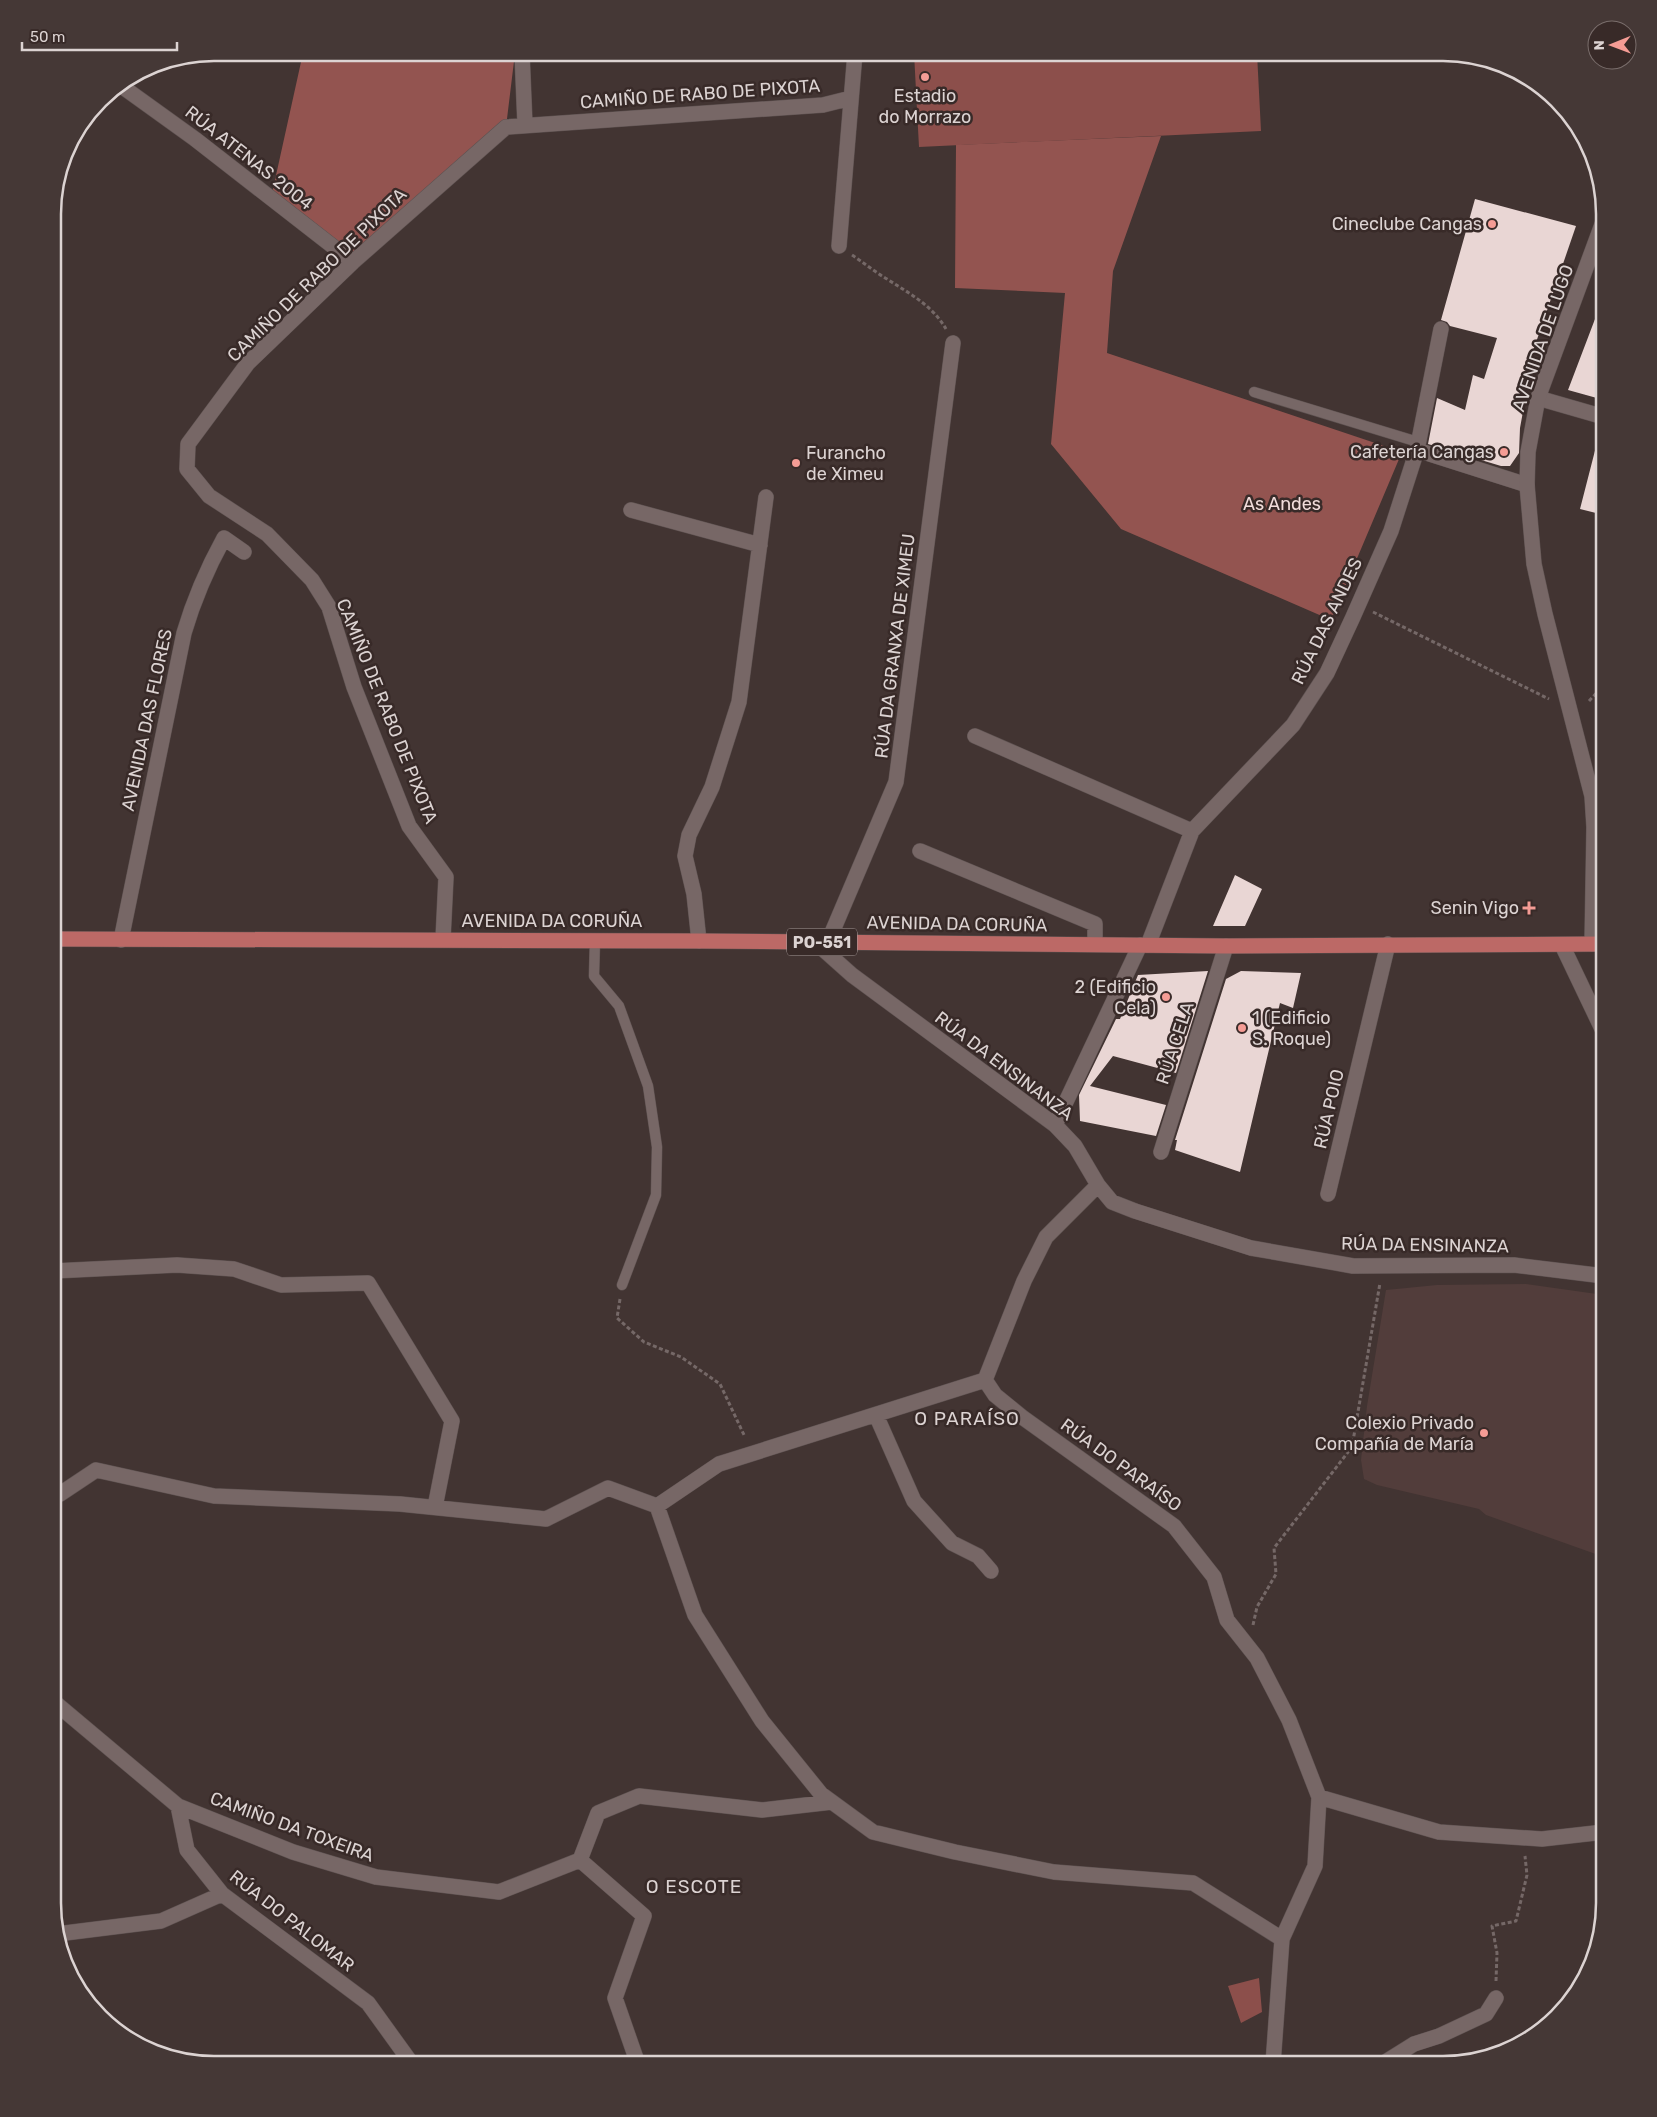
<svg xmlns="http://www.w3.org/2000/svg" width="1657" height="2117" font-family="Rubik,sans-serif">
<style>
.built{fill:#523d3b}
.green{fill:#8c4f4b}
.forest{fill:#935450}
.building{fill:#e9d6d4}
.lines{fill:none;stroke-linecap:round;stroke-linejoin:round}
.lane-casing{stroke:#5e5251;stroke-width:11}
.street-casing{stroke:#5e5251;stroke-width:16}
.secondary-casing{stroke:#5e5251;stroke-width:16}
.primary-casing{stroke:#5e5251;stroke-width:16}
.path{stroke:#756867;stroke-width:3;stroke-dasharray:4 2.5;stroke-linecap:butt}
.lane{stroke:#776766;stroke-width:10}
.street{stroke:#776766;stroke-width:15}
.secondary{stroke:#776766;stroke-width:15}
.primary{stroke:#bc6966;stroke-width:15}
.poi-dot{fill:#f59c95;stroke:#382a28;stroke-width:2}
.labels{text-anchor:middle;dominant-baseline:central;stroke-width:5;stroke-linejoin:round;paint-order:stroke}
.shield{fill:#382a28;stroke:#aba09f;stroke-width:1}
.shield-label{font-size:16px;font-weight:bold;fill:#dcd3d2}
.street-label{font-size:18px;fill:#dcd3d2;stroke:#382a28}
.poi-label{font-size:18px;fill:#dcd3d2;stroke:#382a28;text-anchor:end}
.park-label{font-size:18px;fill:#f2dddb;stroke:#382a28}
.neighbourhood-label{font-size:19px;letter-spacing:1px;fill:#dcd3d2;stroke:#382a28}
.rim{fill:none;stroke:#dcd3d2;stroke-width:2.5}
</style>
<rect width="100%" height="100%" fill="#423432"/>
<!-- built -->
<path class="built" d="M1526,1284L1604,1295V1557L1486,1515L1479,1509L1377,1485L1364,1479L1361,1460L1367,1406L1386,1290L1437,1285Z"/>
<!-- green -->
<path class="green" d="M914,53H1257L1261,131L919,147Z
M1259,1978L1262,2012L1241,2023L1228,1986Z"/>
<!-- forest -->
<path class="forest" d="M303,53H515L506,127L353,262L271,198Z
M1161,136L1113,271L1107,353L1402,452L1331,620L1121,529L1051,444L1065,293L955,288L956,145Z"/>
<!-- building -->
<path class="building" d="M1475,199L1576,226L1532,354L1533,355L1522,394L1526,395L1520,428L1519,453L1510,466H1501L1428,444L1437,398L1465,410L1473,375L1484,379L1497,338L1450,326L1447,322L1441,320Z
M1603,298H1604V400L1568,390Z
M1599,435L1604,436V515L1580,509Z
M1235,875L1262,889L1245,926H1213Z
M1208,971L1176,1073L1113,1056L1090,1086L1166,1105L1156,1136L1080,1121L1079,1095L1116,1019H1120L1138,975Z
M1241,971L1301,973L1293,1008L1280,1003L1240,1172L1175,1150L1177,1140H1175L1226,979Z"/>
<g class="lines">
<!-- lane casing -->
<g class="lane-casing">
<path id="lane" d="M1254,392L1418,442
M595,940L594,976L619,1006L648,1086L657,1147L656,1195L622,1285"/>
</g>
<!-- street casing -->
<g class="street-casing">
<path id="street" d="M522,53L525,125
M120,85L195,139L353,262
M839,246L855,53
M1538,398L1604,417
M1417,450L1527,485
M631,510L760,545
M975,736L1192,831
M920,851L1095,924V944
M443,939L446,877L409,826L354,687L329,607L312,580L267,534L209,496L187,469L188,444L248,363L353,262L506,127L823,105L851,98
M121,940L184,633C194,599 207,569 224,538L244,552
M699,941L694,894L685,856L689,835L712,787L739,702L766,497
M815,942L852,975L1055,1125L1075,1146L1098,1185L1112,1202L1135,1211L1251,1248L1353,1266L1514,1265L1604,1276
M828,942L896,782L953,343
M1148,945L1192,831L1293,725L1327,673L1353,617L1391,531L1417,450L1441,329
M1562,945L1604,1033
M1055,1125L1140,945
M1161,1152L1226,946
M1328,1194L1388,944
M53,1271L177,1265L234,1269L281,1285L368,1283L452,1421L435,1507
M985,1380L995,1395L1022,1417L1174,1526L1214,1577L1227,1620L1257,1658L1289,1720L1319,1797L1315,1866L1282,1939L1273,2064
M985,1380L1024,1281L1046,1237L1098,1185
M876,1415L914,1501L952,1543L978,1556L991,1571
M53,1497L60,1494L96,1470L214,1496L400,1504L546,1519L608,1488L657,1506L719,1464L985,1380
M657,1506L695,1615L762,1721L821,1794L873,1832L955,1852L1054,1872L1193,1883L1282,1939
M53,1701L178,1806L293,1852L376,1877L499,1892L580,1860L598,1813L639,1796L762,1810L832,1802
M1319,1797L1439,1832L1542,1839L1604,1832
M178,1806L187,1850L222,1894L368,2003L412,2064
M580,1860L644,1916L615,1998L638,2064
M57,1934L161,1921L222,1894
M1382,2064L1414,2044L1439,2036L1486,2014L1496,1998"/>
</g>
<!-- secondary casing -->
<g class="secondary-casing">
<path id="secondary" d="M1592,944L1594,827L1592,796L1545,614L1534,564L1527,485L1528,452L1538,398L1604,219"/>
</g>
<!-- primary casing -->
<g class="primary-casing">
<path id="primary" d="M53,939L699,941L1226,946L1604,944"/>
</g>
<!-- path -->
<path class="path" d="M852,255C864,263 875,272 887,279C910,294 932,305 946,329
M1373,612L1549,699
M1589,701L1604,685
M620,1299L617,1318L644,1342L681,1357L720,1384L745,1437
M1253,1625L1257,1607L1276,1574L1274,1548L1352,1447L1380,1283
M1496,1981L1497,1953L1492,1926L1516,1921L1527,1875L1525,1856"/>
<!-- lane -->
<use href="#lane" class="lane"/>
<!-- street -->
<use href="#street" class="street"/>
<!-- secondary -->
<use href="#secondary" class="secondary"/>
<!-- primary -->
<use href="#primary" class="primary"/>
</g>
<!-- markers -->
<g class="poi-dot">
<circle cx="925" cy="77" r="5"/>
<circle cx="1492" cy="224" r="5"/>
<circle cx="1504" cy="452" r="5"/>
<circle cx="796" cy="463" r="5"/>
<path d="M1526.5 900.5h5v5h5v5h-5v5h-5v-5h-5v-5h5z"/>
<circle cx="1166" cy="997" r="5"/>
<circle cx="1242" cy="1028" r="5"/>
<circle cx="1484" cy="1433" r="5"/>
</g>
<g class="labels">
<!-- shield labels -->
<rect class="shield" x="787" y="928.5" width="70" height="27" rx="4"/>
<g class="shield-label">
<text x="822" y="942">PO-551</text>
</g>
<!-- street labels -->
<g class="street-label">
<text transform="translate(700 94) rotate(-4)">CAMIÑO DE RABO DE PIXOTA</text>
<text transform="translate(249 158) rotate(38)">RÚA ATENAS 2004</text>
<text transform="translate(317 275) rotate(-44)">CAMIÑO DE RABO DE PIXOTA</text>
<text transform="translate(1543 338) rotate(-71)">AVENIDA DE LUGO</text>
<text transform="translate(1327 621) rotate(-64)">RÚA DAS ANDES</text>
<text transform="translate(895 646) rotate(-83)">RÚA DA GRANXA DE XIMEU</text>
<text transform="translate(387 711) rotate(68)">CAMIÑO DE RABO DE PIXOTA</text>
<text transform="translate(147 720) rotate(-78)">AVENIDA DAS FLORES</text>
<text x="552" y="921">AVENIDA DA CORUÑA</text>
<text transform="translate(957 924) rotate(1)">AVENIDA DA CORUÑA</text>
<text transform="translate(1175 1043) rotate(-72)">RÚA CELA</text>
<text transform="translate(1004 1066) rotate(37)">RÚA DA ENSINANZA</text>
<text transform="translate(1329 1109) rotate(-77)">RÚA POIO</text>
<text transform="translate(1425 1245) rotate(1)">RÚA DA ENSINANZA</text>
<text transform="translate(1121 1465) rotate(36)">RÚA DO PARAÍSO</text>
<text transform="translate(292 1827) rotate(20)">CAMIÑO DA TOXEIRA</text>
<text transform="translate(292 1921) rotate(38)">RÚA DO PALOMAR</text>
</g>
<!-- poi labels -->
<g class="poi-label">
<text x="925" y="96" text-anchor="middle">Estadio<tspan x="925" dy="21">do Morrazo</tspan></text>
<text x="1482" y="224">Cineclube Cangas</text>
<text x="1494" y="452">Cafetería Cangas</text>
<text x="806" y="453" text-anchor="start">Furancho<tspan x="806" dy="21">de Ximeu</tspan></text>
<text x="1519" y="908">Senin Vigo</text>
<text x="1156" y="987">2 (Edificio<tspan x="1156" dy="21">Cela)</tspan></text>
<text x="1252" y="1018" text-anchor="start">1 (Edificio<tspan x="1252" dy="21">S. Roque)</tspan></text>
<text x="1474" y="1423">Colexio Privado<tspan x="1474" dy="21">Compañía de María</tspan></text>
</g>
<!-- park labels -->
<g class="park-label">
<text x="1282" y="504">As Andes</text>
</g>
<!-- neighbourhood labels -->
<g class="neighbourhood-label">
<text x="967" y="1418">O PARAÍSO</text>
<text x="694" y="1886">O ESCOTE</text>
</g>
</g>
<!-- crop -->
<path d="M0 0H1657V2117H0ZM214 61H1443A153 153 0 0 1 1596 214V1903A153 153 0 0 1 1443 2056H214A153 153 0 0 1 61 1903V214A153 153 0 0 1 214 61Z" fill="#453836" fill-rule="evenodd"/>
<path class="rim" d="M214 61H1443A153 153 0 0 1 1596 214V1903A153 153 0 0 1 1443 2056H214A153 153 0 0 1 61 1903V214A153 153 0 0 1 214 61Z"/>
<!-- north arrow -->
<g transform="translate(1612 45) rotate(269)"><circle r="24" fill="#382a28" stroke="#7a6e6c"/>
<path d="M0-4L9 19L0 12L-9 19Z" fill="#f59c95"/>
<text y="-8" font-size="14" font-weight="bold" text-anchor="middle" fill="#dcd3d2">N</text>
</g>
<!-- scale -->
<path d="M22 42v8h155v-8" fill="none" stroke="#dcd3d2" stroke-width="2.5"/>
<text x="30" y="42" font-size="15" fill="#dcd3d2" stroke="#382a28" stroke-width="4" paint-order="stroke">50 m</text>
</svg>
